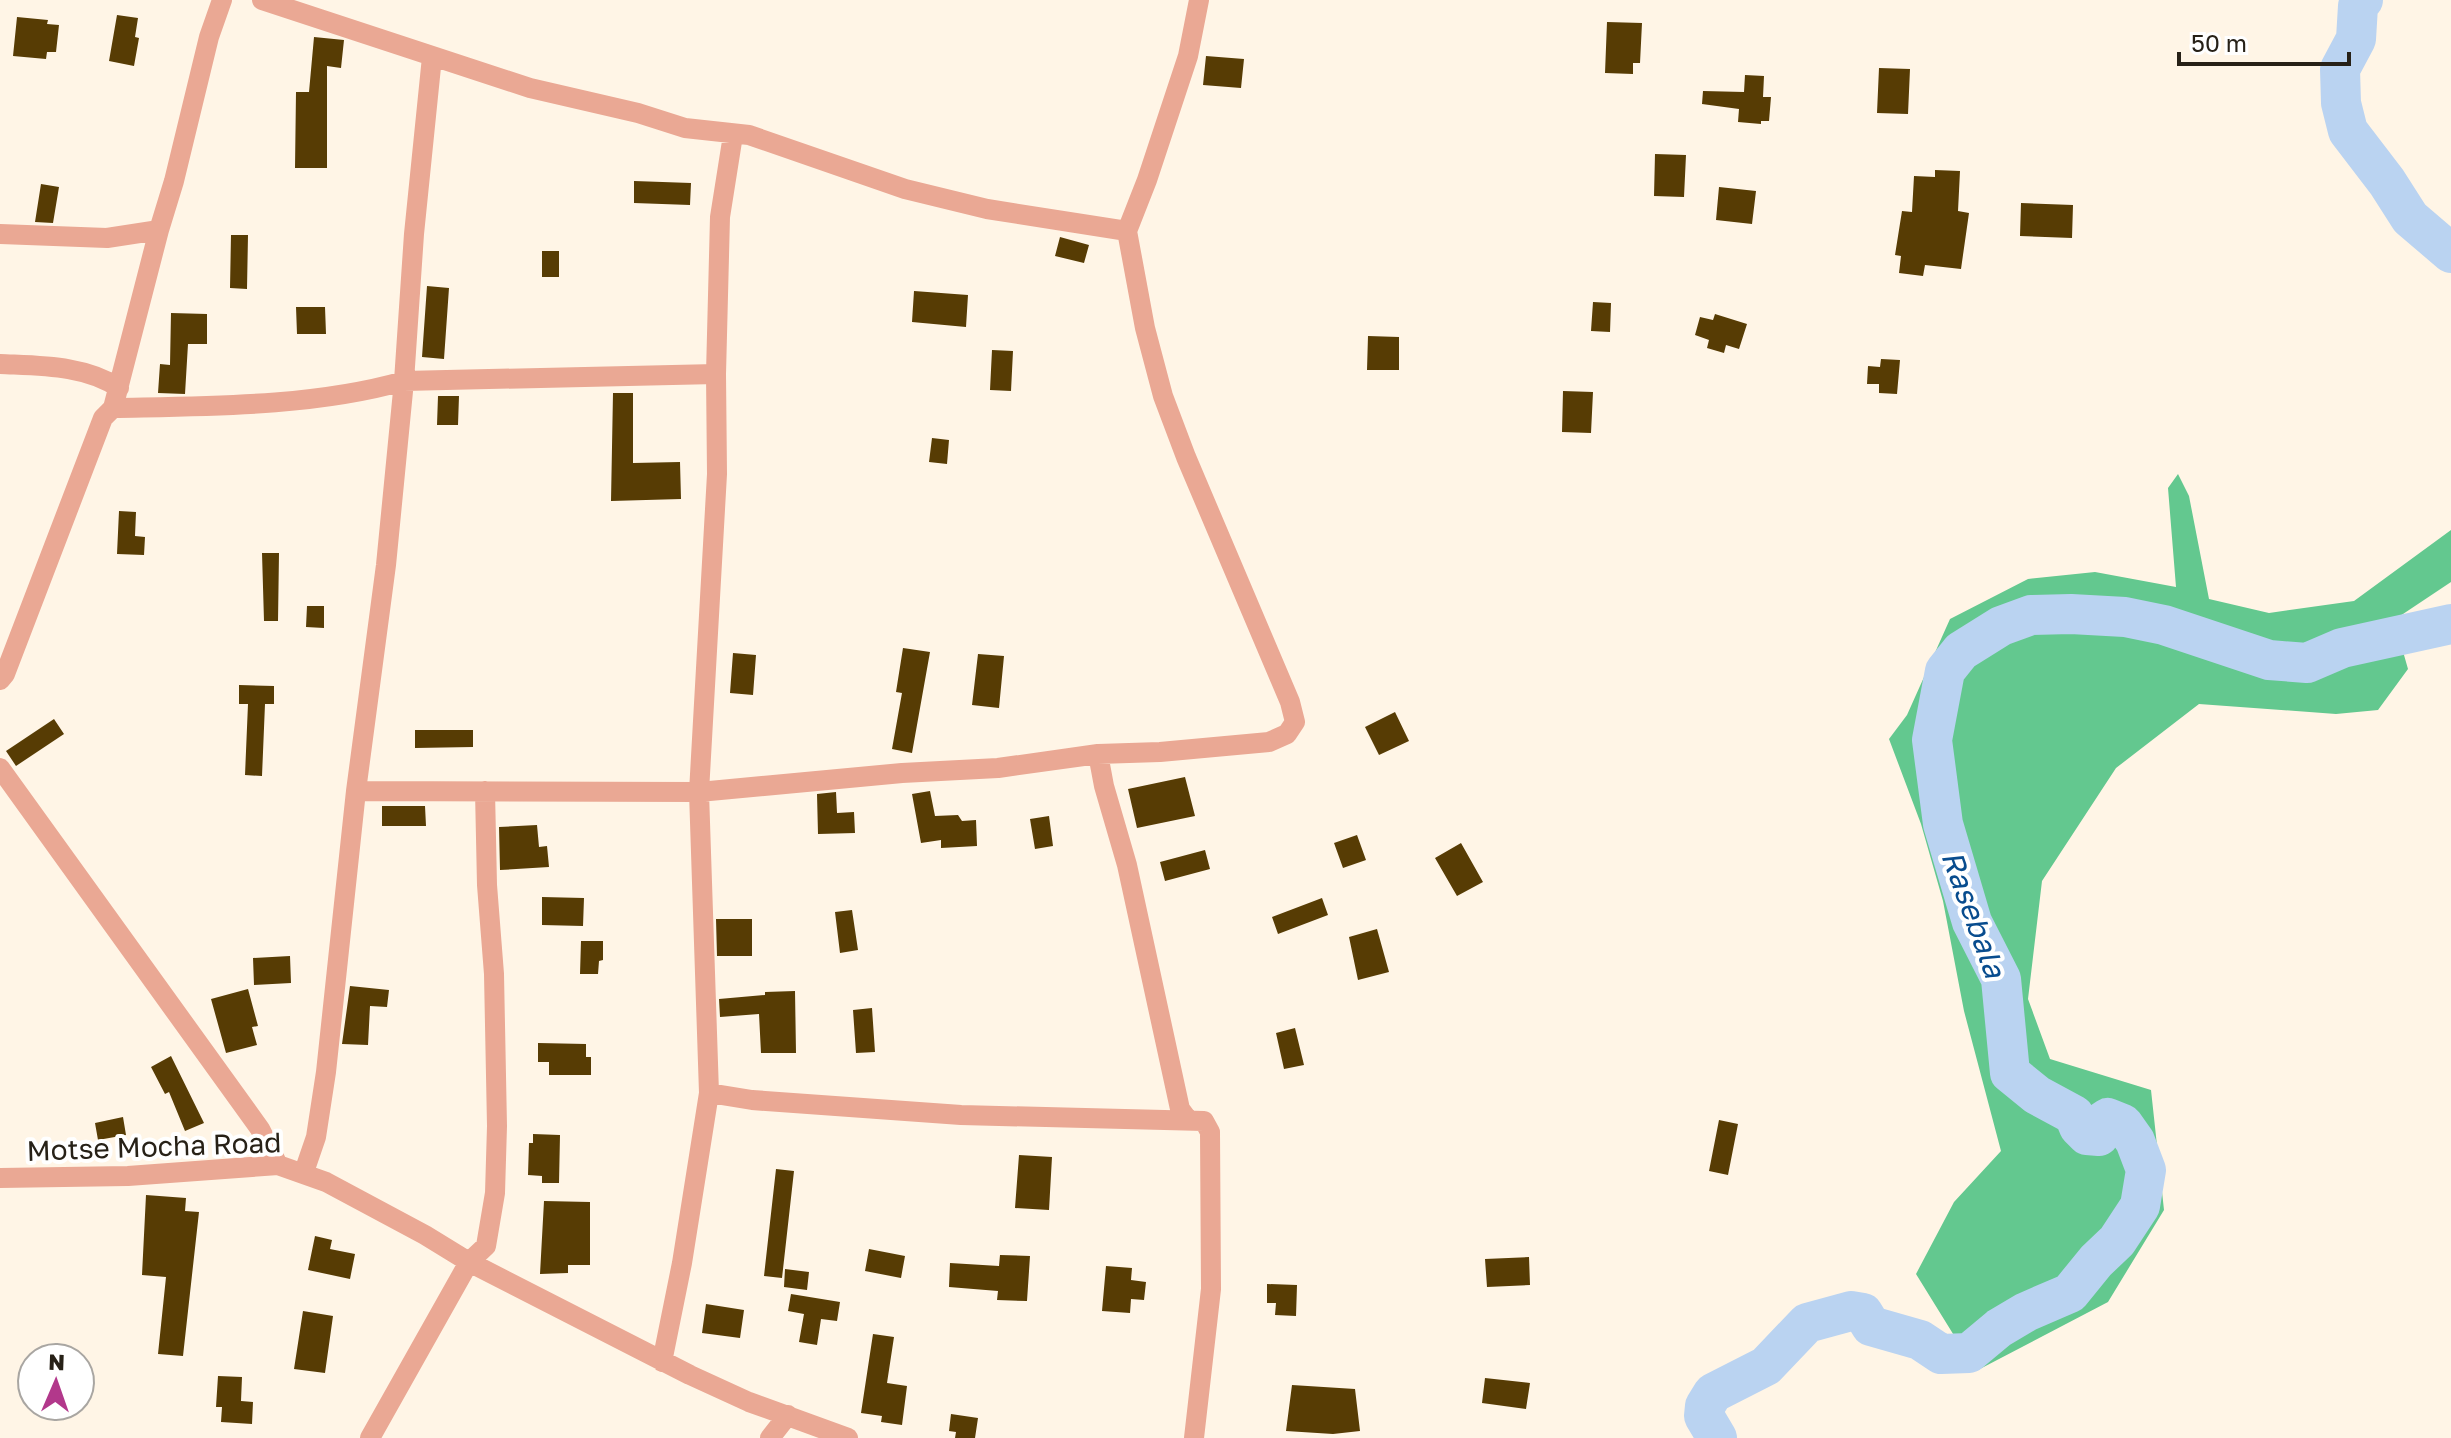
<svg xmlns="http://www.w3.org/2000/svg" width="2451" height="1438" font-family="'Golos Text',sans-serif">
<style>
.forest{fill:#63c88f}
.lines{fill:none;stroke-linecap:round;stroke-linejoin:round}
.river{stroke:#bad3f1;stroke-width:40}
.building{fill:#573c04}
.street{stroke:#eaa894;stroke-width:20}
.labels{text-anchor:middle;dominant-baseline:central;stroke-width:8;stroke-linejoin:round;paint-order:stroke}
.street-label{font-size:28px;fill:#272117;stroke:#fff}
.water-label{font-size:30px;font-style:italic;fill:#084c8e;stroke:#fff}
</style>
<rect width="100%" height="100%" fill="#fff5e6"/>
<!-- forest -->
<path class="forest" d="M2178,474L2189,496L2209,599L2269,613L2354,601L2451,530V582L2394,620L2408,669L2378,710L2336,714L2199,704L2116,768L2042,881L2028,999L2050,1059L2151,1090L2164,1210L2108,1302L1976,1371L1916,1274L1954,1202L2001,1151L1964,1011L1943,901L1921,824L1889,739L1907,715L1950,619L2028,579L2095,572L2176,587L2168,488Z"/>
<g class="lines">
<!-- river -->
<path class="river" d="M2363,0L2358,6L2356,39L2340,69L2341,103L2348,131L2387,182L2410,218L2451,253
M1717,1438L1704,1416L1705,1406L1713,1393L1766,1366L1807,1323L1851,1311L1863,1313L1871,1326L1920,1340L1941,1354L1969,1353L1999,1328L2026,1312L2070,1293L2096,1261L2117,1241L2140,1206L2146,1170L2135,1141L2123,1124L2108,1118L2102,1122L2099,1136L2087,1135L2079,1127L2074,1115L2037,1095L2010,1073L2001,979L1972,922L1943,824L1932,740L1945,671L1961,651L2001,626L2031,615L2071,614L2125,617L2164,625L2269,660L2307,663L2342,648L2451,624"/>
</g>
<!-- building -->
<path class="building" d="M117,15L138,18L135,37L139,38L134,66L109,61Z
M17,17L48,20L47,24L59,25L56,52H47L46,59L13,56Z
M1607,22L1642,23L1640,63H1633V74L1605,73Z
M314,37L344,40L341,68L327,66V168H295L296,92H309Z
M1206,56L1244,59L1241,88L1203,85Z
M1879,68L1910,69L1908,114L1877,113Z
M1745,75L1764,76L1763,97H1771L1769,121H1761V124L1738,122L1739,109L1702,104L1703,91L1744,92Z
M1655,154L1686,155L1684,197L1654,196Z
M1935,170L1960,171L1958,211L1969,213L1961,269L1925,265L1923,276L1899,273L1901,256L1895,255L1902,211L1912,212L1914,176L1935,177Z
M634,181L691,183L690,205L634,203Z
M41,184L59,187L53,223L35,222Z
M1719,187L1756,191L1752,224L1716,220Z
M2021,203L2073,205L2072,238L2020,236Z
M231,235H248L247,289L230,288Z
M1060,237L1089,245L1084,263L1055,256Z
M542,251H559V277H542Z
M427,286L449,288L444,359L422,357Z
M914,291L968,295L966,327L912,322Z
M1593,302L1611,303L1610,332L1591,331Z
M296,307H325L326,334H297Z
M171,313L207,314V344H188L185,394L158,393L160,364L170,365Z
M1715,314L1747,324L1739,349L1726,345L1724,353L1707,348L1709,340L1695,335L1700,317L1713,320Z
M1368,336L1399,337V370H1367Z
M992,350L1013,351L1011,391L990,390Z
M1881,359L1900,360L1897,394L1879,393V384H1867L1868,366L1880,367Z
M1563,391L1593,392L1591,433L1562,432Z
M613,393H633V463L680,462L681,499L611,501Z
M438,396H459L458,425H437Z
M932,438L949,440L947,464L929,462Z
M119,511L136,512L135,536L145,537L144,555L117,554Z
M262,553H279L278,621H264Z
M307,606H324V628L306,627Z
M903,648L930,652L912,753L892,749L902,693L896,692Z
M733,653L756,655L753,695L730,693Z
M978,654L1004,656L999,708L972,705Z
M239,685L274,686V704H265L262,776L245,775L248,704H239Z
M1395,712L1409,741L1379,755L1365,727Z
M54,719L64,734L16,766L6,751Z
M415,730H473V747L415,748Z
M1185,777L1195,816L1137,828L1128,789Z
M930,791L935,816L958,815L962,821L976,820L977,846L941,848V840L921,843L912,794Z
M836,792L837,813L854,812L855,833L818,834L817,794Z
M382,806H425L426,826H382Z
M1049,816L1053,846L1035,849L1030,819Z
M537,825L539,847L547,846L549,867L500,870L499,827Z
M1357,835L1366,860L1343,868L1334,843Z
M1461,843L1483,882L1457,896L1435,858Z
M1205,850L1210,869L1165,881L1160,862Z
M542,897L584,898L583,926L542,925Z
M1322,898L1328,915L1278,934L1272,917Z
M852,910L858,950L840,953L835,912Z
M716,919H752V956H717Z
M1377,929L1389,972L1358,980L1349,937Z
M581,941H603V960L599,961L598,974H580Z
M290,956L291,983L254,985L253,958Z
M350,986L389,990L387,1007L370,1006L368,1045L342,1044Z
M248,989L258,1026L252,1027L257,1045L226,1053L211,999Z
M795,991L796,1053H761L759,1014L720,1017L719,999L765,995V992Z
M872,1008L875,1052L856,1053L853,1010Z
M1295,1028L1304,1065L1284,1069L1276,1033Z
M538,1043L586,1044V1057H591V1075H549V1062H538Z
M171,1056L204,1123L185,1131L169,1092L165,1094L151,1067Z
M123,1117L126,1135L98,1140L95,1123Z
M1719,1120L1738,1124L1728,1175L1709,1171Z
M533,1134L560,1135L559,1183H542V1176L528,1175L529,1143H533Z
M1019,1155L1052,1157L1049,1210L1015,1208Z
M776,1169L794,1171L782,1278L764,1276Z
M146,1195L186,1198L185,1211L199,1212L183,1356L158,1354L166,1277L142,1275Z
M544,1201L590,1202V1265H568V1273L540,1274Z
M315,1236L332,1240L330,1249L355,1254L350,1279L308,1270Z
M869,1249L905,1256L901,1278L865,1271Z
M1000,1255L1030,1256L1027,1301L997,1300L998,1291L949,1287L950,1263L999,1266Z
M1529,1257L1530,1285L1487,1287L1485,1259Z
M1106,1266L1132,1268L1131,1280L1146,1282L1144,1300L1131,1299L1130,1313L1102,1311Z
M785,1269L809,1272L807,1290L784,1287Z
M1267,1284L1297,1285L1296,1316L1275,1315L1276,1303H1267Z
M791,1294L840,1302L837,1321L821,1319L817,1345L799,1342L804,1314L788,1311Z
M706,1304L744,1310L740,1338L702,1333Z
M303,1311L333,1316L325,1373L294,1369Z
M873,1334L894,1337L887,1383L907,1386L902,1425L881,1422L882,1416L861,1413Z
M218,1376L242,1377L241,1401L253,1402L252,1424L221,1422L222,1407H216Z
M1485,1378L1530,1383L1526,1409L1482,1403Z
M1292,1385L1355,1389L1360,1431L1333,1434L1286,1431Z
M951,1414L978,1418L975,1438H955L956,1432L949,1431Z"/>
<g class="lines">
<!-- street -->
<path class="street" d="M262,0L530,88L638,113L685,128L749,135L905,189L987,209L1127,231L1145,328L1163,396L1186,457L1290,702L1295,722L1287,734L1269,742L1160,752L1098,754L998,768L902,773L699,792L356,791
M1127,231L1147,180L1188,56L1199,0
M0,234L107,238L159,230
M0,364C40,366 85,365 119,388
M113,408C207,406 313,407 404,381L716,374
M0,680L5,674L103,418L113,408L159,230L174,181L209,37L222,0
M1098,754L1104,786L1127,865L1180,1109L1189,1121
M0,768L260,1129L278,1165
M485,791L487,885L494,974L497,1126L495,1193L486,1246L469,1262L690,1375L749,1402L848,1438
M709,1093L752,1100L961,1115L1204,1121L1210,1132L1211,1289L1194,1438
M304,1172L316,1137L326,1072L356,791L386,565L404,381L414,234L432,57
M0,1178L128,1176L278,1165L326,1182L425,1235L469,1262L370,1438
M662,1362L682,1263L709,1093L699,792L717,474L716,374L720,217L733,135
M770,1438L788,1415"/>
</g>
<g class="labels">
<!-- street labels -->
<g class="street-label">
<text transform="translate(154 1146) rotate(-2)">Motse Mocha Road</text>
</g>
<!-- water labels -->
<g class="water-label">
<text transform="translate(1974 914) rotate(70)">Rasebala</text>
</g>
</g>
<!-- north arrow -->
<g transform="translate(56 1382) rotate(2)"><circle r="38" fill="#ffffff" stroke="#a9a6a2" stroke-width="2"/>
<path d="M0-6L14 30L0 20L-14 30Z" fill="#b2388b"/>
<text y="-12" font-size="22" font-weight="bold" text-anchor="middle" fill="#272117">N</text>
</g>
<!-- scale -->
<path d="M2179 52v12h170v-12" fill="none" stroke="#272117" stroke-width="4"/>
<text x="2191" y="52" font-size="24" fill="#272117" stroke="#ffffff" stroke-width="6" paint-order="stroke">50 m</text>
</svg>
